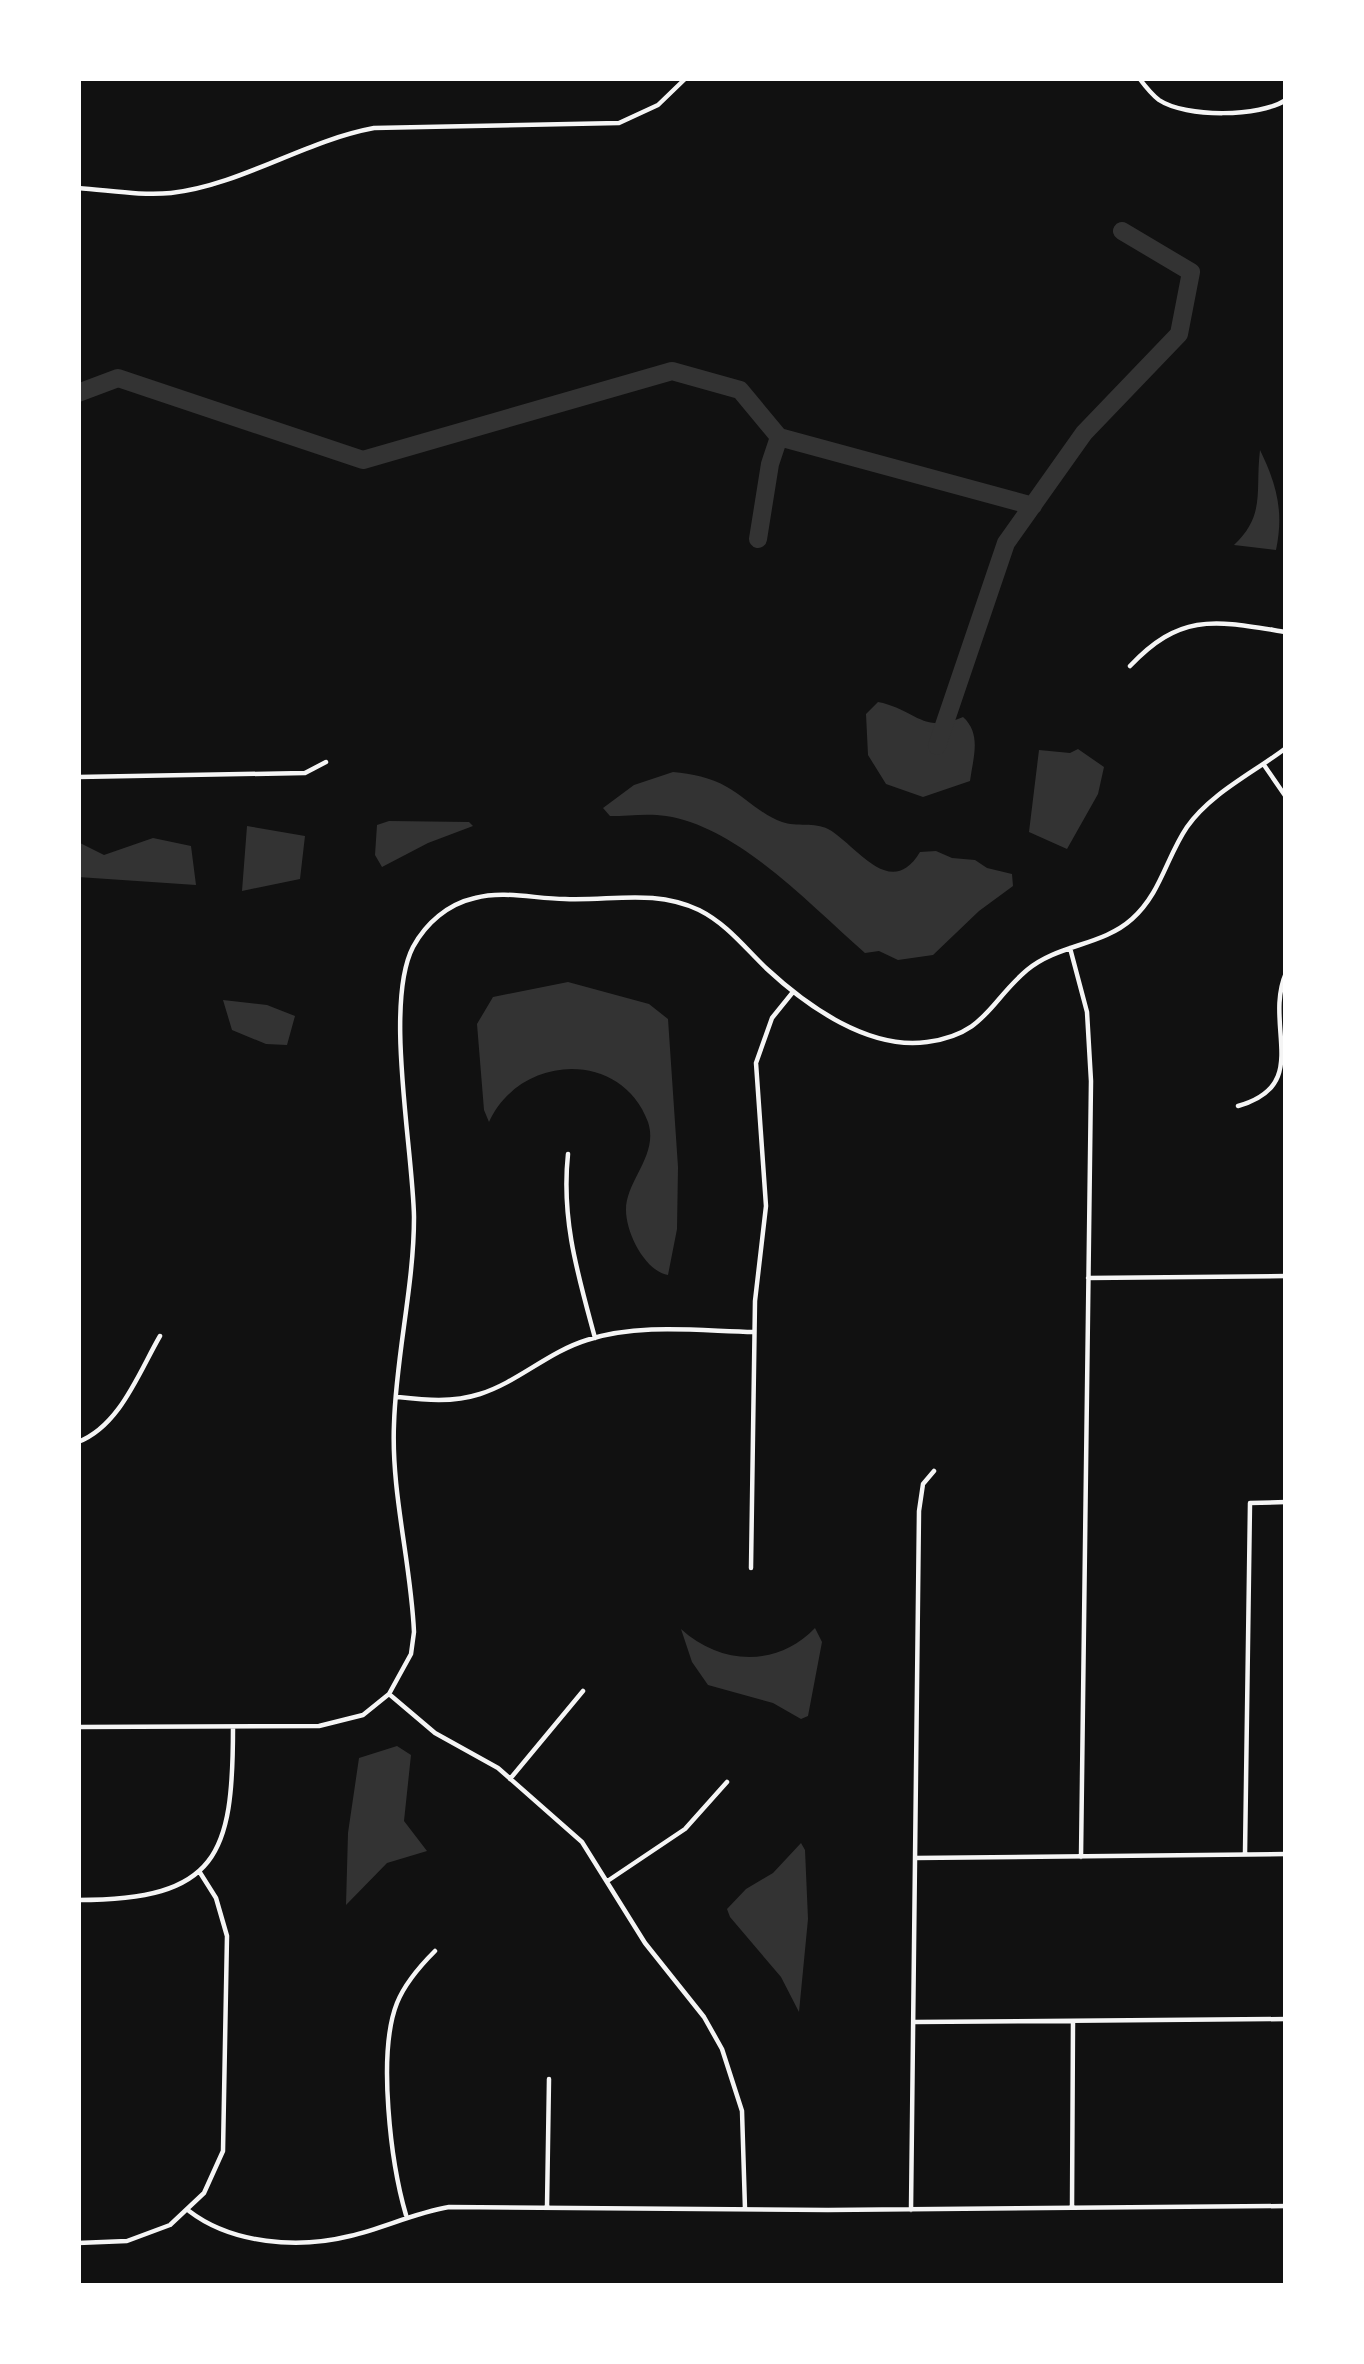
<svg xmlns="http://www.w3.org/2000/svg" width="1364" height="2364" font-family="'Times New Roman',serif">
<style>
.water{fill:#333}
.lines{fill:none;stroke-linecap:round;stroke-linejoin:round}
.river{stroke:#333;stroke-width:18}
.minor{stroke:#f5f5f5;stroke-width:4.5}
</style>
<rect width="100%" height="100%" fill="#111"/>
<!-- water -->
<path class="water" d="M1260,450C1277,485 1284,512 1276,550L1234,545C1266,515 1255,491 1260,450Z
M878,702C915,709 923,735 963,717C982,734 973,758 970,781L923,797L886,784L868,755L866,714Z
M1078,749L1104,767L1098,794L1067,849L1029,832L1039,750L1070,753Z
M673,772C692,774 710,777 727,787C745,797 763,816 782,822C796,827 815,822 828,829C855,843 890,902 920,852L936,851L952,858L975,860L987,868L1012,874L1013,886L979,911L933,955L898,960L879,951L865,953C811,906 739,827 666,816C648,813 628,816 610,816L603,808L634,785Z
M389,821L469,822L473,826L428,843L382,867L375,855L377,825Z
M247,826L305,836L300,879L242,891Z
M153,838L191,846L196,885L78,877V842L104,855Z
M568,982L649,1004L668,1019L678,1167L677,1229L668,1275C645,1271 626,1233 626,1210C626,1180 659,1155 648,1122C621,1049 520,1054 489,1122L484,1110L477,1024L493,997Z
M223,1000L267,1005L295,1016L287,1045L266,1044L232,1030Z
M815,1628L822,1642L808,1716L801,1719L773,1703L708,1685L692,1662L681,1629C720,1665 777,1668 815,1628Z
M397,1746L411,1755L404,1821L427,1851L387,1863L346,1905L348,1833L359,1758Z
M801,1843L805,1850L808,1919L799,2012L781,1977L730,1917L727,1909L746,1889L773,1873Z"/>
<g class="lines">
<!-- river -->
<path class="river" d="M78,393L118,378L363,460L672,371L740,390L779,437L1033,506
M758,539L770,464L779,437
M937,746L1006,543L1084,433L1179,334L1191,272L1122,231"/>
<!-- minor -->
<path class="minor" d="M1139,78C1145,86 1151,94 1159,100C1186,118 1260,117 1286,100
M78,188C108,190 141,196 171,193C241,185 304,141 374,128L619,123L658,105L686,78
M1130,666C1182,611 1217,621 1286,632
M1264,765L1286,797
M78,777L305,773L326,762
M1070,948L1087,1012L1091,1081L1081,1857
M1238,1106C1313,1085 1263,1026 1286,973
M568,1154C561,1220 578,1275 595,1338
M1088,1278L1286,1276
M397,1397C425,1400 452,1403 480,1394C518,1382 548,1352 587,1340C640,1323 699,1331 754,1332
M78,1442C120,1426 139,1372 160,1336
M751,1568L755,1301L766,1206L756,1063L772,1018L793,992
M389,1694L411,1654L414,1632C411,1563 391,1493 394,1424C396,1355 414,1286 414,1217C413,1150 384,1003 413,947C426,923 448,904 475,898C504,890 536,899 565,899C612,901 654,889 699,910C727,924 745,948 767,969C808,1007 869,1050 927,1042C986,1034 989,1002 1027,970C1058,944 1102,946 1132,919C1161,893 1166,858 1187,827C1211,793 1253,773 1286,748
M78,1727L319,1726L363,1715L389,1694L435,1733L498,1768L582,1842L645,1943L704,2017L722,2049L742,2111L745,2209
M510,1779L583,1691
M1245,1854L1250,1503L1286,1502
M915,1858L1286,1854
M609,1880L685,1829L727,1782
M78,1900C218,1900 233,1855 233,1727
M914,2022L1286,2019
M547,2207L549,2079
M1072,2207L1073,2021
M911,2210L919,1511L923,1484L934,1471
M189,2211C232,2244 298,2249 350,2236C384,2228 414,2213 449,2207L828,2210L1286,2206
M406,2215C391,2164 377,2053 397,2003C405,1983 420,1966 435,1951
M78,2243L127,2241L170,2225L204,2193L223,2151L227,1936L216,1898L199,1871"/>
</g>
<!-- border -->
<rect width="1364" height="2364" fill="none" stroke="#ffffff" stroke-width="162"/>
</svg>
